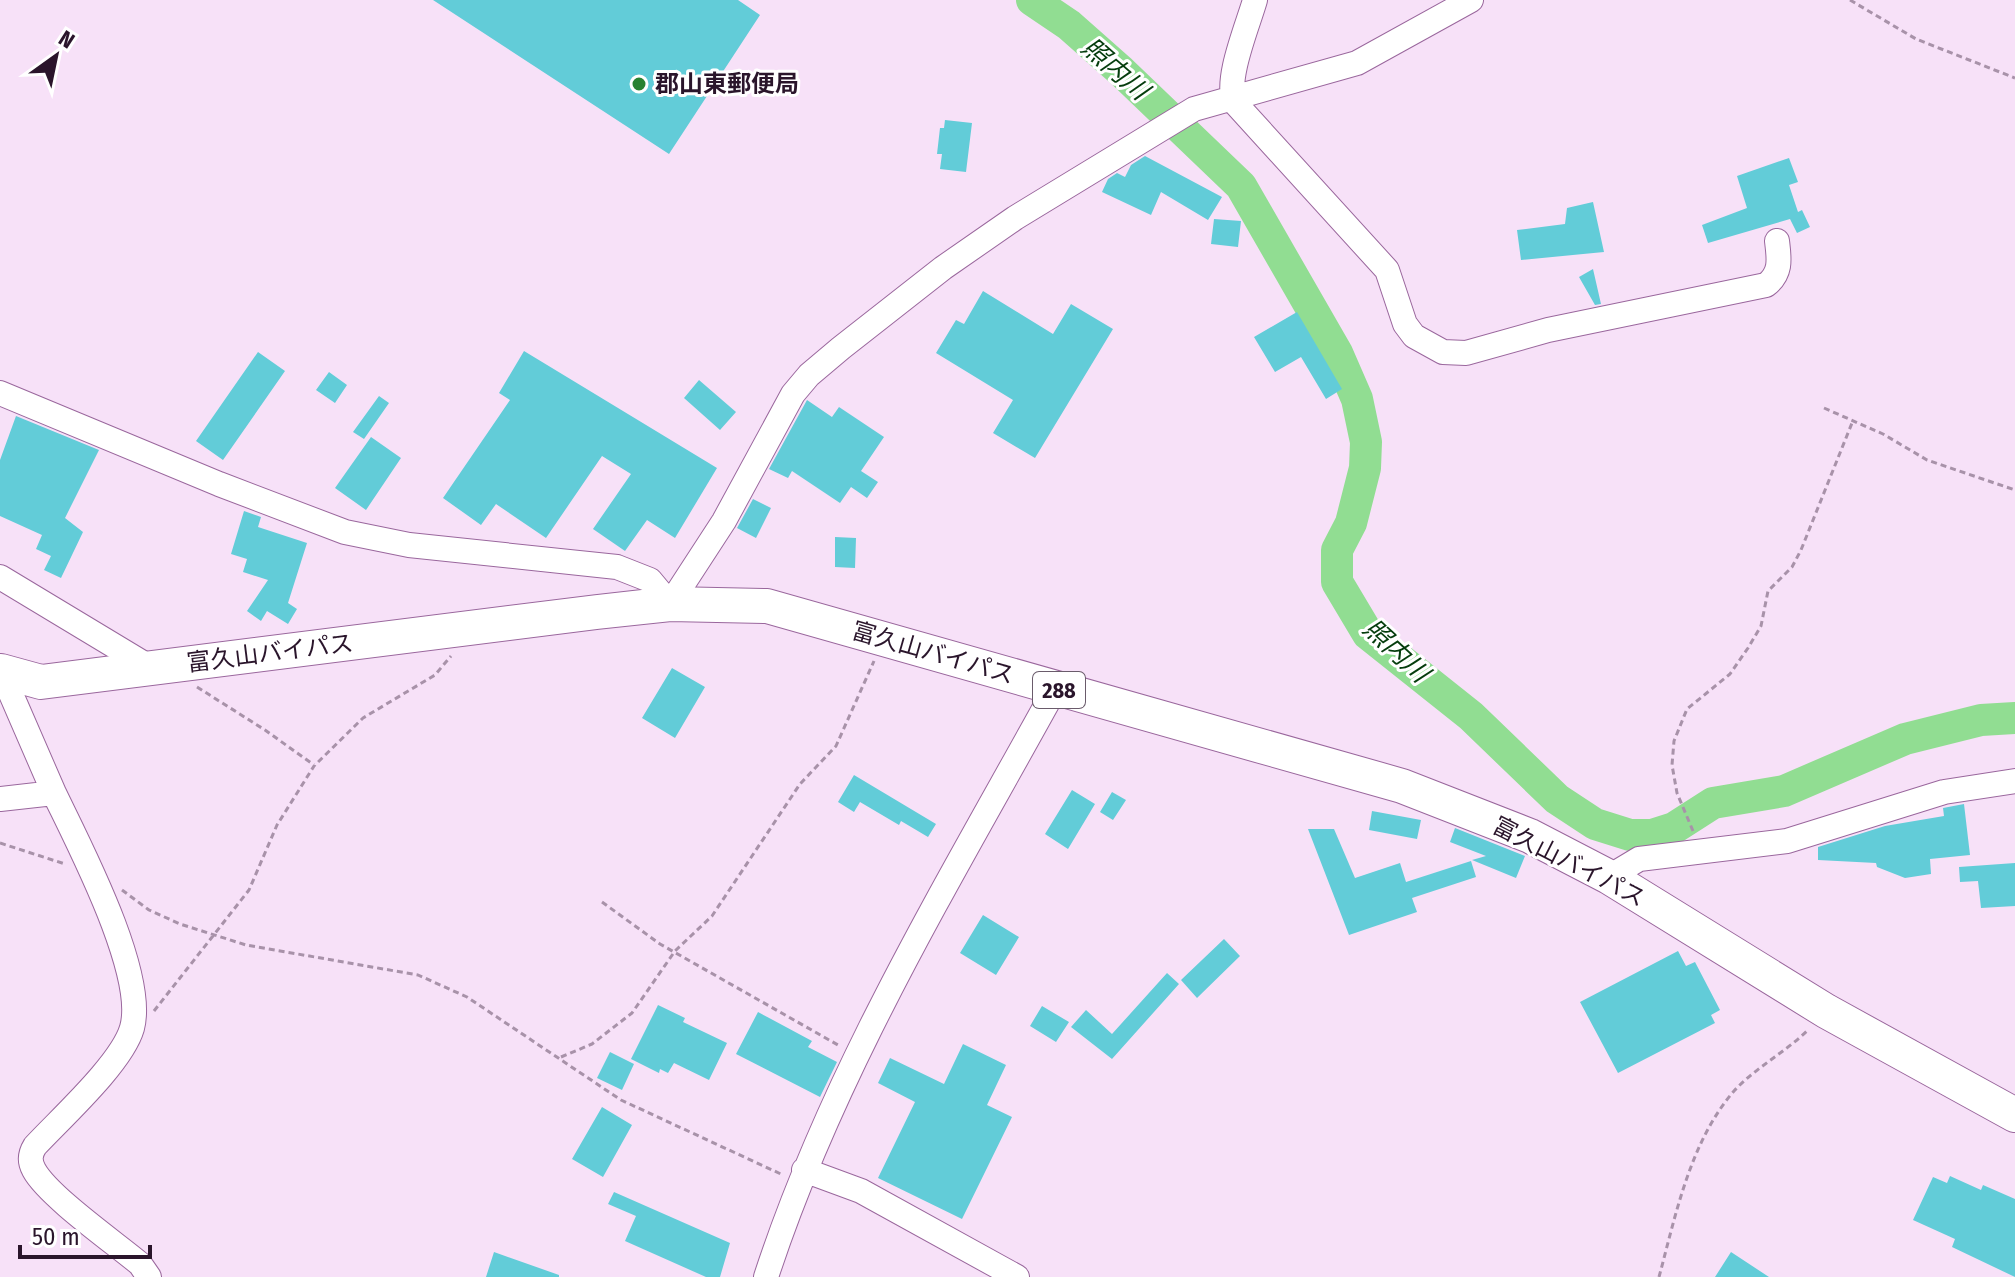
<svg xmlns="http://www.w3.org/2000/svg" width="2015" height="1277" font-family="'Fira Sans Condensed','Noto Sans JP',sans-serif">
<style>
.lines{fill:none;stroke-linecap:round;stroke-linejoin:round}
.river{stroke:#91dd92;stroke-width:32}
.building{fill:#62ccd8}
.minor-casing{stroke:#9a679d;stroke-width:26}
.highway-casing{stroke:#9a679d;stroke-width:36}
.path{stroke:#a892a9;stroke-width:3;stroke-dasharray:6 4;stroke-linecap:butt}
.minor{stroke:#fff;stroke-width:24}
.highway{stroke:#fff;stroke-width:34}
.poi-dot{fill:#288231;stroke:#fff;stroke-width:3}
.labels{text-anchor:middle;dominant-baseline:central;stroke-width:6;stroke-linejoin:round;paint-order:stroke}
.shield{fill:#fff;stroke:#6a5b6b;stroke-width:2}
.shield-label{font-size:22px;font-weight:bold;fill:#2a152b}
.poi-label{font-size:24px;font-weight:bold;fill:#2a152b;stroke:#fff;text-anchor:start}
.street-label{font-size:24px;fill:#2a152b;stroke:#fff}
.water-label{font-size:26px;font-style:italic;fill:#053d0d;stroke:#fff}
</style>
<rect width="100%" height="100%" fill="#f7e1f8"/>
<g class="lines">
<!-- river -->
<path class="river" d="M1032,0L1069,25L1121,71L1241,186L1337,353L1357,399L1366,442L1365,468L1351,523L1337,550V582L1368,634L1471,716L1557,799L1595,824L1630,835H1652L1674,828L1713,803L1784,791L1905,739L1981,720L2015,718"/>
</g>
<!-- building -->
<path class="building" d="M433,0H738L760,15L669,154Z
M945,120L972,123L966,172L940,169L942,154H937L940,128H944Z
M1145,156L1222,197L1208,220L1161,192L1151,215L1102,192L1108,179L1117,173L1125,177L1131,165Z
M1789,158L1798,182L1789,185L1798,212L1802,210L1810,227L1797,233L1790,219L1708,243L1702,225L1747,208L1737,176Z
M1593,202L1604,252L1521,260L1517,230L1565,224L1567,208Z
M1214,219L1241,221L1238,247L1211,244Z
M1593,269L1601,304L1595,305L1579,277Z
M983,291L1053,334L1071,304L1113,329L1035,458L993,433L1013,400L936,353L956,320L964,324Z
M1297,312L1342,389L1326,399L1301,357L1275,372L1254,337Z
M524,351L717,468L675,538L647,520L625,551L593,529L631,474L602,456L546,538L496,504L481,525L443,498L510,400L499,393Z
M258,352L285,371L223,460L196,441Z
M329,372L347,385L335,403L316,390Z
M699,380L736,412L720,430L684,398Z
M379,396L389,403L364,439L353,432Z
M807,400L832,417L839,407L884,437L861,471L878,482L867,498L851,487L840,503L792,471L788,478L769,469Z
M16,416L99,450L65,518L83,532L61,578L44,570L51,556L36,549L42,535L0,516V460Z
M371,437L401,458L366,510L335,488Z
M753,499L771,508L756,538L737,528Z
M244,511L261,517L258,527L307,543L288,603L297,609L288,624L267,611L261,621L247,611L268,580L243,572L247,559L231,554Z
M835,537L856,538L855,568L835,567Z
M672,668L705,687L675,738L642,718Z
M854,775L936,824L928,837L901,821L899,825L860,802L854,812L838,802Z
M1072,790L1095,804L1068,849L1045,834Z
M1112,792L1126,800L1113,820L1100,812Z
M1964,804L1970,855L1930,859L1931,874L1905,878L1877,867L1876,863L1818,860V847L1885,826L1944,816L1943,808Z
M1372,811L1421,820L1417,839L1369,830Z
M1455,828L1525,856L1516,878L1472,860L1486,856L1450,842Z
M1308,829H1334L1355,878L1400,863L1406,882L1471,861L1476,877L1412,898L1417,912L1349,935Z
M2015,863V906L1981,908L1978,881L1960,882L1959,867Z
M983,915L1019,937L996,975L960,953Z
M1224,939L1240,956L1197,998L1181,980Z
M1678,951L1686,966L1695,962L1720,1010L1711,1015L1715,1023L1618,1073L1580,1002Z
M1167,973L1179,984L1112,1059L1071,1027L1086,1010L1112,1034Z
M658,1005L685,1018L683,1022L727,1043L709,1080L674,1063L668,1073L660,1069L659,1073L631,1059Z
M1042,1006L1069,1022L1056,1042L1030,1026Z
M758,1012L812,1041L808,1047L837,1062L820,1097L736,1054Z
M963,1044L1006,1065L987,1105L1012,1117L962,1219L878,1178L915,1102L878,1083L890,1058L944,1084Z
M610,1052L634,1064L622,1090L597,1078Z
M602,1107L632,1125L603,1177L572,1159Z
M1950,1176L1981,1190L1983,1185L2015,1199V1277L1952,1247L1955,1239L1913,1220L1933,1177L1947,1183Z
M614,1192L730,1243L720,1277H706L625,1241L636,1216L608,1204Z
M494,1252L559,1275V1277H486Z
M1731,1252L1769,1277H1715Z"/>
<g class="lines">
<!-- minor casing -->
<g class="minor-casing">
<path id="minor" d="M1255,0C1248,25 1224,81 1235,103L1387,270L1405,324L1414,336L1443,352L1466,353L1548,330L1766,285C1782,273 1779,258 1777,241
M0,393L219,484L345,532L409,545L617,567L650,580L670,604L724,521L793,394L809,375L841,348L943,268L1015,218L1194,109L1357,63L1471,0
M0,577L151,668
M1,671L54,793
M0,799L54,793C79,845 147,974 132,1028C122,1063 61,1118 35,1146C30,1154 29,1161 34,1170C48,1196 115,1243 140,1264L149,1277
M1609,877L1639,859L1787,841L1944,792L2015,781
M804,1170L861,1191L1017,1277
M766,1277C834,1069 950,880 1055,689"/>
</g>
<!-- highway casing -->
<g class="highway-casing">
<path id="highway" d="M1,671L41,682L597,612L670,604L767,606L1402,786L1530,836L1609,877L1826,1011L2015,1115"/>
</g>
<!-- path -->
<path class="path" d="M1850,0L1916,39L2015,78
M1824,408L1883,434L1927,460L2015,490
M197,687L265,730L314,765
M1693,831L1677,793L1672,765L1674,741L1687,709L1730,674L1748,648L1761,626L1768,591L1792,567L1801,550L1852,423
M0,843L65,864
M122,890L149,910L180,924L246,945L418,975L467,997L621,1100L783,1175
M602,902L660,944L838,1045
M154,1011L249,890L277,825L314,766L363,718L435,675L451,656
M561,1057L592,1044L632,1013L675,951L712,916L800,784L836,746L874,661
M1659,1277C1676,1214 1690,1142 1734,1091C1756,1067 1786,1052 1809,1029"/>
<!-- minor -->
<use href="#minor" class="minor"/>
<!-- highway -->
<use href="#highway" class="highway"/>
</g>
<!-- markers -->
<circle class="poi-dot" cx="639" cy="84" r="8"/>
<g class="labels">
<!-- shield labels -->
<rect class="shield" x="1033" y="672" width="52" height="36" rx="6"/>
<g class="shield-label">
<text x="1059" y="690">288</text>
</g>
<!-- poi labels -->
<g class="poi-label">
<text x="655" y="84">郡山東郵便局</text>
</g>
<!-- street labels -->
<g class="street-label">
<text transform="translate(270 653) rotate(-7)">富久山バイパス</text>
<text transform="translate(933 653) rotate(16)">富久山バイパス</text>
<text transform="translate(1569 862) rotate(27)">富久山バイパス</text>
</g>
<!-- water labels -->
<g class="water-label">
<text transform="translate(1115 69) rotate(41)">照内川</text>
<text transform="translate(1396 651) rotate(43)">照内川</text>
</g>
</g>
<!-- north arrow -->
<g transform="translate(56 56) rotate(33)" stroke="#ffffff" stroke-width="6" paint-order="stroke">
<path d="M0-6L14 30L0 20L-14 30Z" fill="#2a152b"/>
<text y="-12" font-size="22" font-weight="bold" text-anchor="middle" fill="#2a152b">N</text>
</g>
<!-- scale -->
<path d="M20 1245v12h130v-12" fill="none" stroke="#2a152b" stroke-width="4"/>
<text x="32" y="1245" font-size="24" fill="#2a152b" stroke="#ffffff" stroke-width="6" paint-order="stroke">50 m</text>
</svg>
